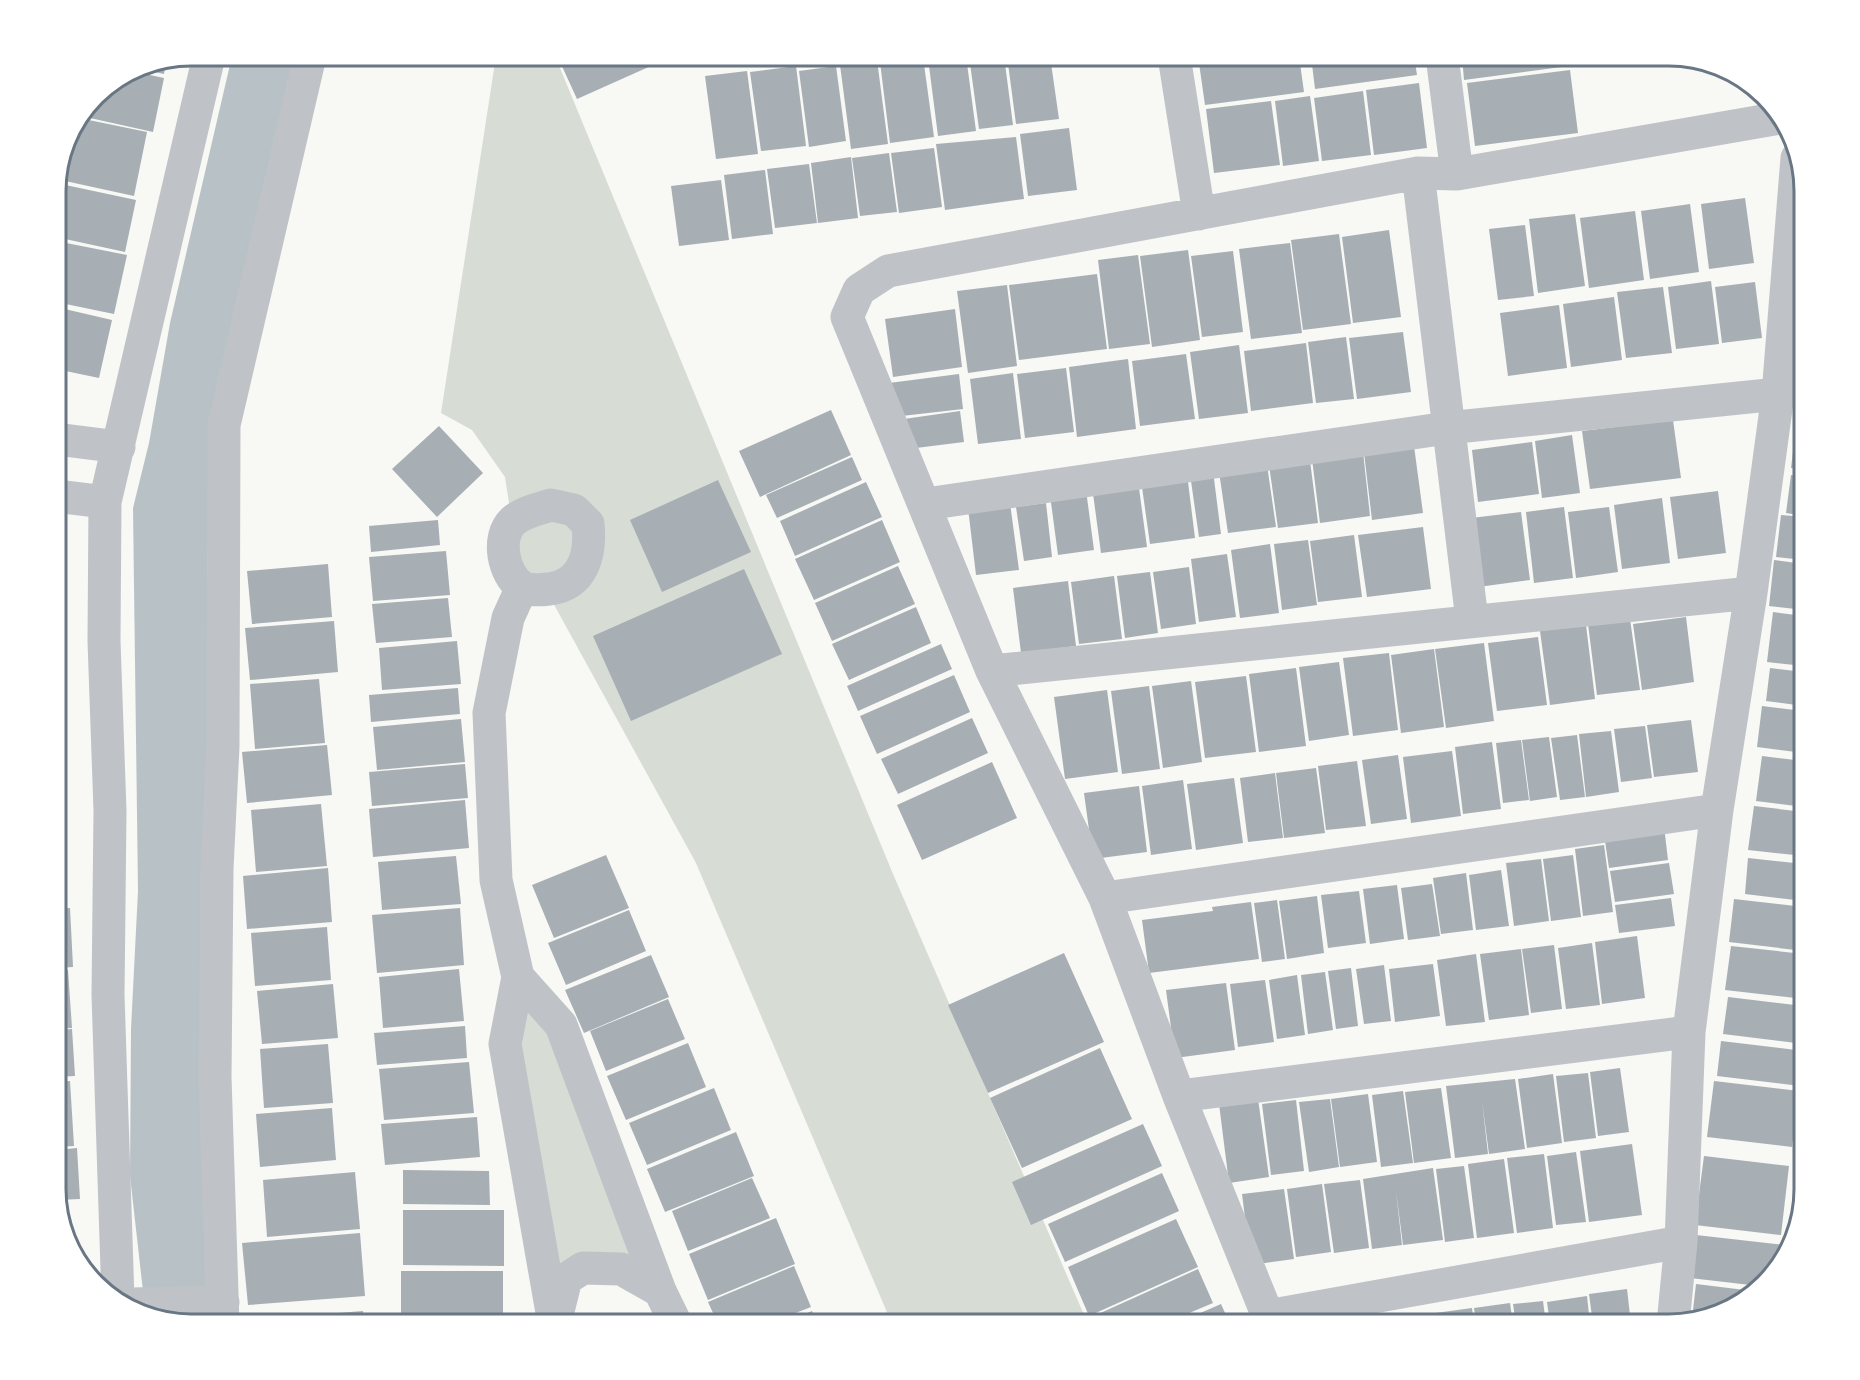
<svg xmlns="http://www.w3.org/2000/svg" width="1860" height="1380" font-family="'Archivo Narrow',sans-serif">
<style>
.green{fill:#d7dcd5}
.water{fill:#b8c2c6}
.building{fill:#a7aeb4}
.lines{fill:none;stroke-linecap:round;stroke-linejoin:round}
.street{stroke:#bfc3c7;stroke-width:33}
.rim{fill:none;stroke:#697784;stroke-width:3}
</style>
<rect width="100%" height="100%" fill="#f8f8f5"/>
<!-- green -->
<path class="green" d="M496,56H555L893,874L1088,1324H892L696,863L546,590L522,587L505,477L472,430L441,413Z
M518,977L561,1025L660,1291L583,1268L554,1323L505,1044Z"/>
<!-- water -->
<path class="water" d="M232,56H303L212,469L207,564V1279L205,1324H190L145,1309L130,1176L131,1029L138,891L133,508L149,443L170,323Z"/>
<!-- building -->
<path class="building" d="M580,56H660L662,61L577,99L561,64Z
M944,56H966L976,131L938,136L928,58Z
M969,56H1004L1013,125L979,129Z
M1007,56H1050L1059,119L1016,124Z
M1198,56H1299L1304,92L1205,105Z
M1311,56H1414L1417,75L1315,89Z
M1462,56H1568L1569,66L1464,80Z
M923,57L934,137L890,143L880,62Z
M166,60L164,74L136,68L139,66Z
M877,60L888,144L851,149L840,65Z
M796,66L806,146L761,151L750,72Z
M836,66L846,141L809,147L799,71Z
M1570,70L1578,133L1475,146L1467,83Z
M131,71L164,78L153,132L81,116L101,89Z
M747,71L758,154L716,159L705,76Z
M1419,83L1427,148L1374,155L1366,90Z
M1363,91L1371,155L1322,161L1314,98Z
M1310,96L1319,161L1283,166L1275,101Z
M1271,101L1280,165L1214,173L1206,109Z
M79,118L147,132L134,196L56,179L70,131Z
M1069,128L1077,190L1028,196L1020,134Z
M1016,137L1024,199L945,210L936,144Z
M934,148L942,207L899,213L891,153Z
M889,153L897,212L860,216L852,158Z
M851,157L858,218L818,223L811,163Z
M809,164L817,223L775,228L767,169Z
M765,170L773,234L732,239L724,175Z
M721,180L729,240L679,246L671,186Z
M56,183L136,200L125,252L56,237Z
M1745,198L1754,263L1709,269L1701,204Z
M1690,204L1699,272L1650,279L1641,211Z
M1635,211L1644,280L1589,288L1580,218Z
M1575,214L1585,286L1538,293L1529,219Z
M1525,225L1534,296L1498,300L1489,229Z
M1389,230L1401,317L1353,323L1342,237Z
M1339,234L1351,324L1303,330L1291,240Z
M56,241L127,255L114,314L56,302Z
M1290,243L1302,333L1251,339L1239,249Z
M1188,250L1200,340L1152,347L1140,256Z
M1233,251L1243,332L1202,337L1191,256Z
M1138,255L1150,344L1109,349L1098,260Z
M1097,274L1107,349L1019,360L1009,285Z
M1711,281L1719,344L1676,349L1668,287Z
M1755,282L1762,338L1722,343L1715,287Z
M1007,285L1017,366L968,373L957,291Z
M1663,287L1672,353L1626,358L1617,292Z
M1614,297L1622,360L1571,367L1563,304Z
M1559,305L1567,368L1508,376L1500,313Z
M56,307L112,320L99,378L56,369Z
M955,309L962,367L893,377L885,319Z
M1403,332L1411,392L1357,399L1349,338Z
M1346,337L1354,399L1316,403L1308,342Z
M1306,343L1313,403L1251,411L1244,351Z
M1239,345L1248,413L1199,419L1190,352Z
M1186,354L1195,419L1140,426L1132,361Z
M1128,359L1136,429L1077,437L1069,367Z
M1066,368L1074,432L1025,438L1017,374Z
M1013,373L1021,439L978,444L970,379Z
M959,374L963,409L893,417L889,383Z
M1803,379H1804V414H1799Z
M831,410L851,455L760,497L739,451Z
M960,411L964,442L908,449L904,419Z
M1797,417L1804,418V470L1791,468Z
M1673,420L1681,478L1590,489L1582,431Z
M439,426L483,473L437,517L392,469Z
M1572,435L1580,493L1542,498L1535,441Z
M1532,442L1539,494L1478,502L1472,450Z
M1414,446L1423,513L1372,520L1364,453Z
M1363,452L1370,516L1320,523L1312,459Z
M1309,453L1318,523L1278,528L1268,458Z
M852,457L862,480L777,518L766,495Z
M1266,458L1276,527L1228,533L1218,465Z
M1213,471L1221,534L1199,537L1190,474Z
M1187,474L1195,538L1150,544L1141,480Z
M1791,475L1804,477V516L1786,513Z
M718,480L751,552L662,592L630,520Z
M1138,481L1147,547L1101,553L1092,486Z
M866,482L882,517L795,556L780,521Z
M1086,490L1094,550L1058,555L1050,495Z
M1718,491L1726,553L1678,559L1670,497Z
M1662,498L1670,563L1622,569L1614,505Z
M1010,503L1019,570L976,575L968,508Z
M1046,503L1052,557L1024,561L1016,507Z
M1564,507L1573,578L1534,583L1526,512Z
M1609,507L1618,572L1576,578L1568,512Z
M1521,512L1530,580L1471,588L1463,519Z
M1781,515L1804,517V560L1776,557Z
M438,520L440,545L371,552L369,526Z
M882,520L900,562L814,600L795,559Z
M1423,527L1431,589L1367,597L1358,535Z
M1354,535L1362,597L1318,602L1310,541Z
M1308,540L1317,605L1282,610L1274,544Z
M1270,544L1279,613L1240,618L1231,550Z
M446,551L450,595L373,601L369,557Z
M1227,554L1236,617L1199,622L1191,559Z
M1774,560L1804,564V610L1769,606Z
M328,564L332,617L252,624L247,571Z
M898,566L915,604L832,641L815,603Z
M1189,567L1196,624L1161,629L1153,572Z
M744,569L782,654L631,721L593,636Z
M1150,572L1158,633L1125,638L1117,576Z
M1114,576L1122,639L1079,644L1071,582Z
M1068,581L1076,646L1021,653L1013,588Z
M448,598L452,637L376,643L372,604Z
M916,607L931,643L849,680L832,644Z
M1773,612L1804,616V666L1767,662Z
M1686,617L1694,682L1642,690L1633,624Z
M1630,619L1640,690L1597,695L1588,624Z
M334,621L338,672L250,680L245,628Z
M1586,625L1595,699L1550,705L1540,631Z
M1538,637L1547,705L1497,711L1488,643Z
M457,641L461,684L382,690L379,648Z
M1484,643L1494,721L1446,728L1435,649Z
M941,644L952,669L858,711L847,686Z
M1434,649L1444,727L1401,733L1391,655Z
M1389,653L1398,730L1353,736L1343,658Z
M1339,662L1349,735L1309,741L1299,667Z
M1296,668L1306,746L1259,752L1249,674Z
M1770,668L1804,672V706L1766,701Z
M954,675L970,712L877,754L860,716Z
M1246,676L1256,752L1205,758L1195,682Z
M319,679L325,743L255,749L250,684Z
M1191,681L1202,762L1163,768L1152,686Z
M1149,686L1160,769L1122,774L1111,691Z
M458,688L460,714L371,722L369,695Z
M1107,690L1118,772L1065,779L1054,697Z
M1762,706L1804,711V753L1757,747Z
M972,718L988,753L898,794L881,759Z
M461,719L465,762L377,770L373,727Z
M1691,720L1698,772L1654,777L1647,725Z
M56,721H60L63,776H56Z
M1645,726L1652,778L1621,782L1614,729Z
M1611,731L1619,792L1586,797L1579,734Z
M1577,735L1585,797L1560,800L1551,738Z
M1549,737L1557,797L1530,801L1522,740Z
M1521,740L1529,800L1503,803L1496,743Z
M1492,742L1501,809L1463,814L1455,747Z
M327,745L332,795L247,803L242,752Z
M1452,751L1461,816L1411,823L1403,757Z
M1398,755L1407,819L1371,824L1362,760Z
M1762,756L1804,761V807L1756,801Z
M1357,761L1366,826L1326,830L1318,766Z
M992,762L1017,818L922,860L897,805Z
M465,764L468,798L372,806L369,772Z
M1316,768L1325,833L1284,838L1276,773Z
M1275,773L1283,838L1248,842L1240,778Z
M1234,778L1243,843L1196,850L1187,784Z
M1183,780L1192,849L1151,855L1142,786Z
M56,782H64L67,837L56,838Z
M1139,786L1147,852L1093,859L1084,793Z
M465,800L469,848L373,857L369,809Z
M321,804L327,866L256,872L251,810Z
M1754,806L1804,812V856L1748,850Z
M1664,826L1668,860L1609,868L1604,834Z
M56,843H61L65,901H56Z
M1604,845L1613,912L1583,916L1575,849Z
M606,855L629,908L554,938L532,885Z
M1573,855L1581,917L1551,921L1543,859Z
M456,856L461,904L382,910L378,862Z
M1748,858L1804,864V901L1745,894Z
M1541,859L1549,921L1514,926L1506,863Z
M1669,863L1674,894L1615,902L1610,871Z
M328,868L332,922L247,929L243,876Z
M1501,870L1509,926L1476,930L1469,875Z
M1466,873L1473,930L1441,934L1433,878Z
M1432,884L1440,936L1408,940L1401,888Z
M1397,885L1404,939L1370,944L1363,889Z
M1359,891L1366,943L1328,948L1321,895Z
M1317,896L1324,953L1287,959L1279,901Z
M1671,898L1675,926L1619,933L1615,905Z
M1734,899L1804,907V951L1729,942Z
M1277,900L1285,959L1262,962L1254,903Z
M1251,902L1259,959L1149,973L1142,920L1213,911L1212,907Z
M70,908L73,967L56,968V909Z
M460,908L464,965L377,973L372,915Z
M629,910L646,951L566,985L548,943Z
M327,927L331,980L255,986L251,933Z
M1637,936L1645,998L1602,1004L1595,942Z
M1592,943L1600,1005L1566,1009L1558,948Z
M1554,945L1562,1009L1531,1013L1522,949Z
M1731,946L1804,954V999L1725,990Z
M1521,949L1529,1015L1489,1020L1480,954Z
M1064,953L1104,1042L988,1093L948,1005Z
M1476,954L1485,1022L1446,1026L1437,960Z
M651,955L669,997L584,1033L565,990Z
M1433,964L1440,1016L1395,1022L1389,969Z
M1384,965L1391,1021L1364,1024L1356,969Z
M1351,968L1358,1026L1336,1029L1328,971Z
M459,969L464,1021L383,1028L379,977Z
M68,970L72,1028L56,1029V971Z
M1325,972L1333,1030L1308,1034L1301,975Z
M1297,975L1305,1035L1277,1039L1269,980Z
M1265,980L1274,1042L1238,1047L1230,984Z
M1226,983L1235,1050L1175,1058L1166,990Z
M333,984L338,1038L262,1044L257,991Z
M1728,997L1804,1006V1044L1723,1034Z
M668,999L685,1039L606,1071L590,1031Z
M465,1026L467,1058L377,1065L374,1033Z
M72,1029L75,1076L56,1077V1030Z
M1721,1041L1804,1051L1800,1086L1717,1076Z
M688,1043L706,1087L626,1120L607,1076Z
M328,1044L333,1103L264,1108L260,1049Z
M1100,1048L1132,1119L1022,1168L990,1098Z
M469,1062L474,1113L384,1120L379,1069Z
M1620,1068L1629,1132L1598,1136L1590,1072Z
M1588,1073L1596,1138L1564,1142L1556,1076Z
M1553,1074L1562,1143L1527,1148L1518,1079Z
M1515,1079L1525,1149L1489,1154L1482,1101L1488,1154L1455,1158L1446,1086Z
M70,1081L74,1146L56,1147V1082Z
M1714,1081L1799,1091L1792,1147L1707,1137Z
M714,1088L731,1130L647,1165L629,1123Z
M1441,1088L1451,1158L1414,1163L1405,1092Z
M1403,1091L1413,1163L1381,1167L1372,1095Z
M1368,1094L1377,1162L1340,1167L1331,1099Z
M1258,1099L1269,1177L1229,1183L1219,1104Z
M1330,1099L1339,1167L1309,1172L1299,1102Z
M1296,1100L1304,1171L1271,1175L1262,1104Z
M332,1108L336,1160L260,1167L256,1114Z
M477,1117L480,1157L385,1165L381,1124Z
M1143,1124L1162,1166L1031,1225L1012,1182Z
M736,1132L754,1176L665,1212L647,1169Z
M1632,1144L1642,1215L1589,1222L1580,1151Z
M77,1148L80,1199L57,1200L56,1150Z
M1576,1152L1586,1222L1556,1225L1547,1156Z
M1544,1154L1553,1228L1517,1233L1507,1158Z
M1704,1156L1789,1166L1781,1235L1695,1225Z
M1504,1159L1514,1233L1477,1238L1468,1164Z
M1464,1166L1474,1238L1445,1242L1436,1169Z
M1433,1168L1443,1240L1403,1245L1396,1191L1402,1245L1372,1249L1363,1179Z
M403,1170L489,1171L490,1205L403,1204Z
M355,1172L360,1229L267,1237L263,1180Z
M1162,1173L1179,1211L1065,1262L1048,1224Z
M1799,1174L1804,1175V1190L1796,1213H1794Z
M752,1178L770,1218L688,1251L672,1211Z
M1360,1180L1369,1248L1334,1253L1324,1184Z
M1322,1184L1331,1252L1296,1257L1287,1189Z
M1284,1189L1294,1259L1251,1265L1242,1194Z
M403,1210H504V1266L403,1265Z
M776,1218L795,1264L708,1300L689,1254Z
M1176,1219L1198,1267L1089,1316L1068,1267Z
M360,1233L365,1296L248,1305L242,1243Z
M1696,1235L1784,1245L1783,1253L1777,1271L1759,1286L1690,1278Z
M794,1266L811,1307L767,1324H718L708,1302Z
M1198,1269L1213,1303L1163,1324H1100L1096,1315Z
M401,1271H503V1318L401,1317Z
M1696,1284L1753,1291L1729,1310L1692,1319Z
M1627,1289L1631,1324H1593L1589,1294Z
M1587,1296L1590,1324H1550L1547,1302Z
M1543,1301L1546,1324H1516L1513,1304Z
M1510,1303L1513,1324H1476L1474,1308Z
M1221,1304L1230,1324H1175Z
M1472,1308L1474,1324H1430L1428,1314Z
M363,1311L364,1324H239V1321Z
M812,1311L817,1324H780Z
M1427,1316L1428,1324H1388V1321Z
M400,1322H474V1324H400Z"/>
<g class="lines">
<!-- street -->
<path class="street" d="M1174,56L1199,214
M1442,56L1457,174
M1418,173L1472,620
M56,439L119,447
M56,496L105,502
M926,504L1447,428L1778,394
M551,505L574,510L588,524C591,553 584,585 549,589C541,590 530,591 522,587C503,575 496,537 513,521C523,512 538,509 551,505Z
M522,587L508,618L489,713L496,880L518,977L505,1044L554,1324
M992,671L1751,593
M1105,898L1717,810
M518,977L561,1025L660,1291L676,1324
M1179,1096L1689,1032
M118,1300L108,995L110,811L104,641L105,502L209,56
M131,1304L223,1302
M1267,1316L1681,1242
M556,1319L566,1279L583,1268L621,1269L660,1291
M223,1324L215,1077L217,869L223,746L224,425L310,56
M1271,1324L1179,1096L1105,898L992,671L847,317L859,290L888,271L1418,173L1457,174L1780,118
M1673,1324L1681,1242L1689,1032L1717,810L1751,593L1778,394L1797,158"/>
</g>
<!-- crop -->
<path d="M0 0H1860V1380H0ZM191 66H1669A125 125 0 0 1 1794 191V1189A125 125 0 0 1 1669 1314H191A125 125 0 0 1 66 1189V191A125 125 0 0 1 191 66Z" fill="#fff" fill-rule="evenodd"/>
<path class="rim" d="M191 66H1669A125 125 0 0 1 1794 191V1189A125 125 0 0 1 1669 1314H191A125 125 0 0 1 66 1189V191A125 125 0 0 1 191 66Z"/>
</svg>
